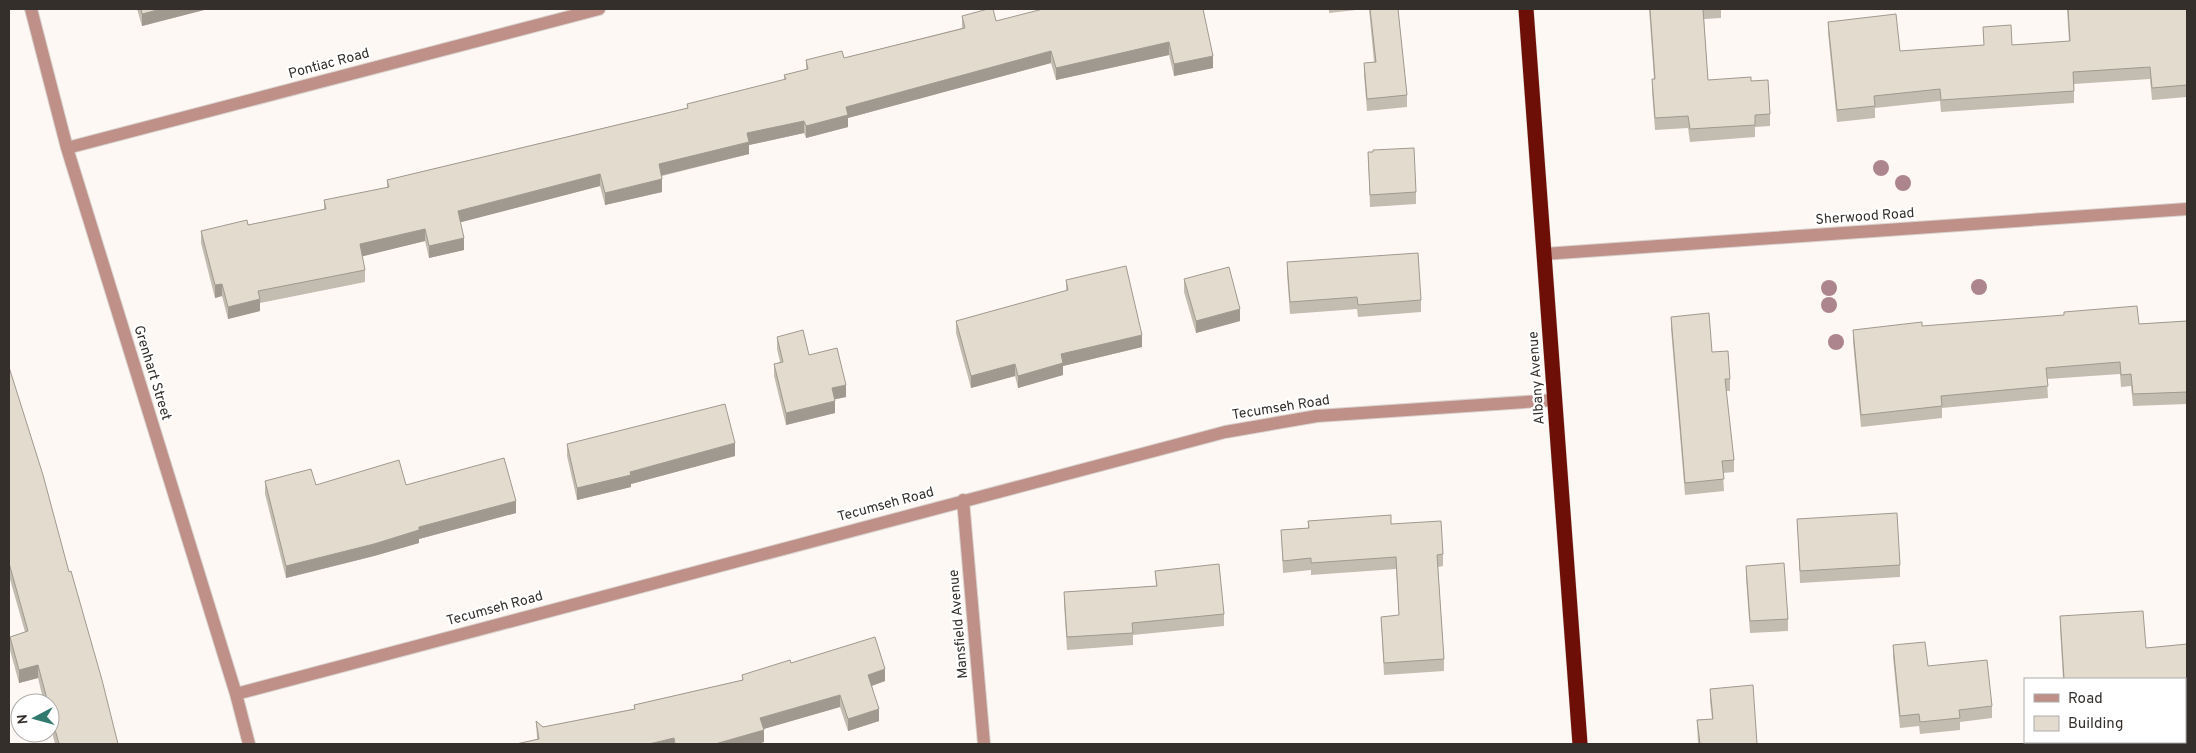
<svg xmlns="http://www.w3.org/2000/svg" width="2196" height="753" font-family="Overpass,sans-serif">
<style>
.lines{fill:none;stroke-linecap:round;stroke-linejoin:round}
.minor-casing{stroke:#dad4d0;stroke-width:14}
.highway-casing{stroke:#dad4d0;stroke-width:16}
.minor{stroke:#bf9088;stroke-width:12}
.highway{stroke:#6d0f06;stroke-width:15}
.tree{fill:#ad858f}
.wall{fill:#c3bcb0}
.shaded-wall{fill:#9f9990}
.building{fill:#e3dbcd;stroke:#9f9990}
.labels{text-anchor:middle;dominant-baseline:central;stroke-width:4.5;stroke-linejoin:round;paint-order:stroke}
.street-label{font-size:14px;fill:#342f2b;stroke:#fff}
</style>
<rect width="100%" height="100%" fill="#fef8f4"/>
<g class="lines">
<!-- minor casing -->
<g class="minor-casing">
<path id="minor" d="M31,9L67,148L236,694L249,744
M67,148L599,9
M1544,254L2187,209
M963,500L984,744
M236,694L1225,432L1317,416L1554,400"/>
</g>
<!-- highway casing -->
<g class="highway-casing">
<path id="highway" d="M1526,9L1580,744"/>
</g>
<!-- minor -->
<use href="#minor" class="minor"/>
<!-- highway -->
<use href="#highway" class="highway"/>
</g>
<!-- trees -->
<g class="tree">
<circle cx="1881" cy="168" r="8"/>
<circle cx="1903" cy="183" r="8"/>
<circle cx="1979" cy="287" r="8"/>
<circle cx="1829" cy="288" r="8"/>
<circle cx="1829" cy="305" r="8"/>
<circle cx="1836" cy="342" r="8"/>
</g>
<!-- wall -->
<path class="wall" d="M137,9H204V10L142,26Z
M1203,9L1213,68L1174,76L1169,55L1056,80L1051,63L848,118V127L806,138L804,133L749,145V154L662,176V192L605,205L600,186L460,222L464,250L429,258L425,241L362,256L365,270V282L260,303V311L228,319L222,296L215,298L201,243V231L248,225L324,210V200L387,188V180L687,108V104L784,80V75L806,70V60L844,58L962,28V16L996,21Z
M1329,9H1365L1329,13Z
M1369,9H1398L1407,95V107L1367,111L1364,75V63L1374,62Z
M1649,9H1721V18L1704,19L1708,80L1751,81L1770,114V126L1755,127V137L1690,142L1688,128L1655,130L1652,91V79H1654Z
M2067,9H2187V97L2152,100L2150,79L2074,84V103L1941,112L1940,101L1875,108V118L1837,122L1828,33V22L1900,51L1984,45L1983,27L2012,45L2069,41Z
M1368,152L1416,192V204L1370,207Z
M1287,262L1421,300V312L1358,317L1357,309L1290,314L1287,274Z
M1184,279L1240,321L1196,333L1184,292Z
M1066,280L1142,347L1063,366V375L1018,388L1015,376L971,388L956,333V321L1066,291Z
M1671,317L1712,352L1730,379V391H1726L1734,460V472L1723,473L1724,491L1685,495L1671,329Z
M2187,321V404L2133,406L2131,386L2121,387L2120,374L2047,379L2048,398L1942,408V418L1861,427L1853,342V330L1922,326L2139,324Z
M777,337L809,355L846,397L835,399V413L786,425L774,376V364L780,362L777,349Z
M9,367L69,572L118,744H55L50,724V703H44L38,678L19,683L10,650V637L25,632L9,576Z
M567,444L735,456L631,484V487L577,500L567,456Z
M265,481L316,485H406L516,513L419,539V543L374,556L286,578L265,494Z
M1797,519L1900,565V577L1800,583Z
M1308,521L1391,524L1443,554V566L1438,567L1444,659V671L1384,675L1381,617L1399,616L1396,569L1311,575V570L1283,573L1281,530L1308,528Z
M1746,566L1788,619V631L1750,633L1746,578Z
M1155,571L1224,614V626L1133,635V645L1067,650L1064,604V592L1156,586Z
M2060,616L2146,648L2187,644V701H2185V679H2063L2060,628Z
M1893,645L1992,706V718L1960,722V730L1920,734L1919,726L1900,728L1893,657Z
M791,663L885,681L872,686L879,721L848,731L840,707L763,729L764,742L758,744H516L537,739L536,721L543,727L634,709V705L742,680V675Z
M1710,689L1757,744H1698L1697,720L1712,719L1710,701Z"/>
<!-- shaded-wall -->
<path class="shaded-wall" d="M161,9H204V10L142,26V14Z
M1169,42V55L1056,80V68Z
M1051,51V63L848,118V127L806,138V126L846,107Z
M1213,56V68L1174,76V64Z
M804,121V133L749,145V154L659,176V164L747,133Z
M600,174V186L458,223V211Z
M662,179V192L605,205V193Z
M425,229V241L360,257V244Z
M464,238V250L429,258V246Z
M222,284V296L215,298V285Z
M260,299V311L228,319V307Z
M1240,309V321L1196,333V321Z
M1142,335V347L1063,366V375L1018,388V376L1061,354Z
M1015,364V376L971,388V376Z
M846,385V397L832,400V388Z
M835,401V413L786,425V413Z
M735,443V456L631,484V487L577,500V488L630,472Z
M516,501V513L419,539V543L374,556L286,578V566L419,527Z
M38,665V678L19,683V670Z
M885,669V681L868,687V675Z
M840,695V707L760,730V718Z
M879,709V721L848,731V719Z
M764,730V742L758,744H715Z
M674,738V744H649Z"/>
<!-- building -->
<path class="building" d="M141,9H161L142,14Z
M988,9H993L996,21L1043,9H1203L1213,56L1174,64L1169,42L1056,68L1051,51L846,107L848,115L806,126L804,121L747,133L749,142L659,164L662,179L605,193L600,174L458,211L464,238L429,246L425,229L360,244L365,270L258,291L260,299L228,307L222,284L215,285L201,231L247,220L248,225L326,209L324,200L389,187L387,180L688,108L687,104L786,79L784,75L808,69L806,60L842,51L844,58L965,28L962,16Z
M1370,9H1398L1407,95L1367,99L1364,63L1376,62Z
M1650,9H1703L1708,80L1751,77V81L1768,80L1770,114L1755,115V125L1690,129L1688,116L1655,118L1652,79H1655Z
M2068,9H2187V85L2152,88L2150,67L2073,72L2074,91L1941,100L1940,89L1874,96L1875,106L1837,110L1828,22L1896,14L1900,51L1984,45L1983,27L2011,25L2012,45L2070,41Z
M1414,148L1416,192L1370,195L1368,152H1373V150Z
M1418,253L1421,300L1358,305L1357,297L1290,302L1287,262Z
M1126,266L1142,335L1061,354L1063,363L1018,376L1015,364L971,376L956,321L1068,290L1066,280Z
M1229,267L1240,309L1196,321L1184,279Z
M2137,306L2139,324L2187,321V392L2133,394L2131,374L2121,375L2120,362L2046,368L2048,386L1941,396L1942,406L1861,415L1853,330L1922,322V326L2064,315V312Z
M1709,313L1712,352L1728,351L1730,379H1725L1734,460L1722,461L1724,479L1685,483L1671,317Z
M803,330L809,355L837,348L846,385L832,388L835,401L786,413L774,364L783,362L777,337Z
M9,367L43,475L69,572L71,571L102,680L118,744H59L50,711V703H48L38,665L19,670L10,637L28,631L9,563Z
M725,404L735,443L630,472L631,475L577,488L567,444Z
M504,458L516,501L419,527V530L374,544L286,566L265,481L311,469L316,485L399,460L406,485Z
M1897,513L1900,565L1800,571L1797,519Z
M1391,515V524L1441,521L1443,554L1437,555L1444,659L1384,663L1381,617L1399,615L1396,557L1311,563V558L1283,561L1281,530L1309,528L1308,521Z
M1784,563L1788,619L1750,621L1746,566Z
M1219,564L1224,614L1132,623L1133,633L1067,637L1064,592L1157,586L1155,571Z
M2143,611L2146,648L2187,644V689H2185V679H2064L2060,616Z
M875,637L885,669L868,675L879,709L848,719L840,695L760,718L764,730L715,744H675L674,738L649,744H516L539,739L536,721L543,727L635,709L634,705L743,680L742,675L790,660L791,663Z
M1925,642L1928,666L1987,660L1992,706L1959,710L1960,718L1920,722L1919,714L1900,716L1893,645Z
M1753,685L1757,744H1700L1697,720L1713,719L1710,689Z"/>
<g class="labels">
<!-- street labels -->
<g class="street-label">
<text transform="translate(329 64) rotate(-15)">Pontiac Road</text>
<text transform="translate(1865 217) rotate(-4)">Sherwood Road</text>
<text transform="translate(152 373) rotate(73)">Grenhart Street</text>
<text transform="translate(1537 378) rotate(-94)">Albany Avenue</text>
<text transform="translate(1281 408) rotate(-9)">Tecumseh Road</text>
<text transform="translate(886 505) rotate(-15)">Tecumseh Road</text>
<text transform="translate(495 609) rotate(-15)">Tecumseh Road</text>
<text transform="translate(959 624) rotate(-95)">Mansfield Avenue</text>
</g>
</g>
<!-- border -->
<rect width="2196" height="753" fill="none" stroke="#342f2b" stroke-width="20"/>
<!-- legend -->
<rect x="2024" y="678" width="162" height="65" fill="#ffffff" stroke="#aeacaa"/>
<rect x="2034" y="694" width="25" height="8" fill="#bf9088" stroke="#aeacaa"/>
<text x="2068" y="703" font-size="15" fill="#342f2b">Road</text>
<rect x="2034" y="716" width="25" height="15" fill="#e3dbcd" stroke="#aeacaa"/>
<text x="2068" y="728" font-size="15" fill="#342f2b">Building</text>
<!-- north arrow -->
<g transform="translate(35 718) rotate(264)"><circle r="24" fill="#ffffff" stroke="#aeacaa"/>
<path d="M0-4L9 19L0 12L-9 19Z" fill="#327970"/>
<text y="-8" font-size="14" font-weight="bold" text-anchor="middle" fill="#342f2b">N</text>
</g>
</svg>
